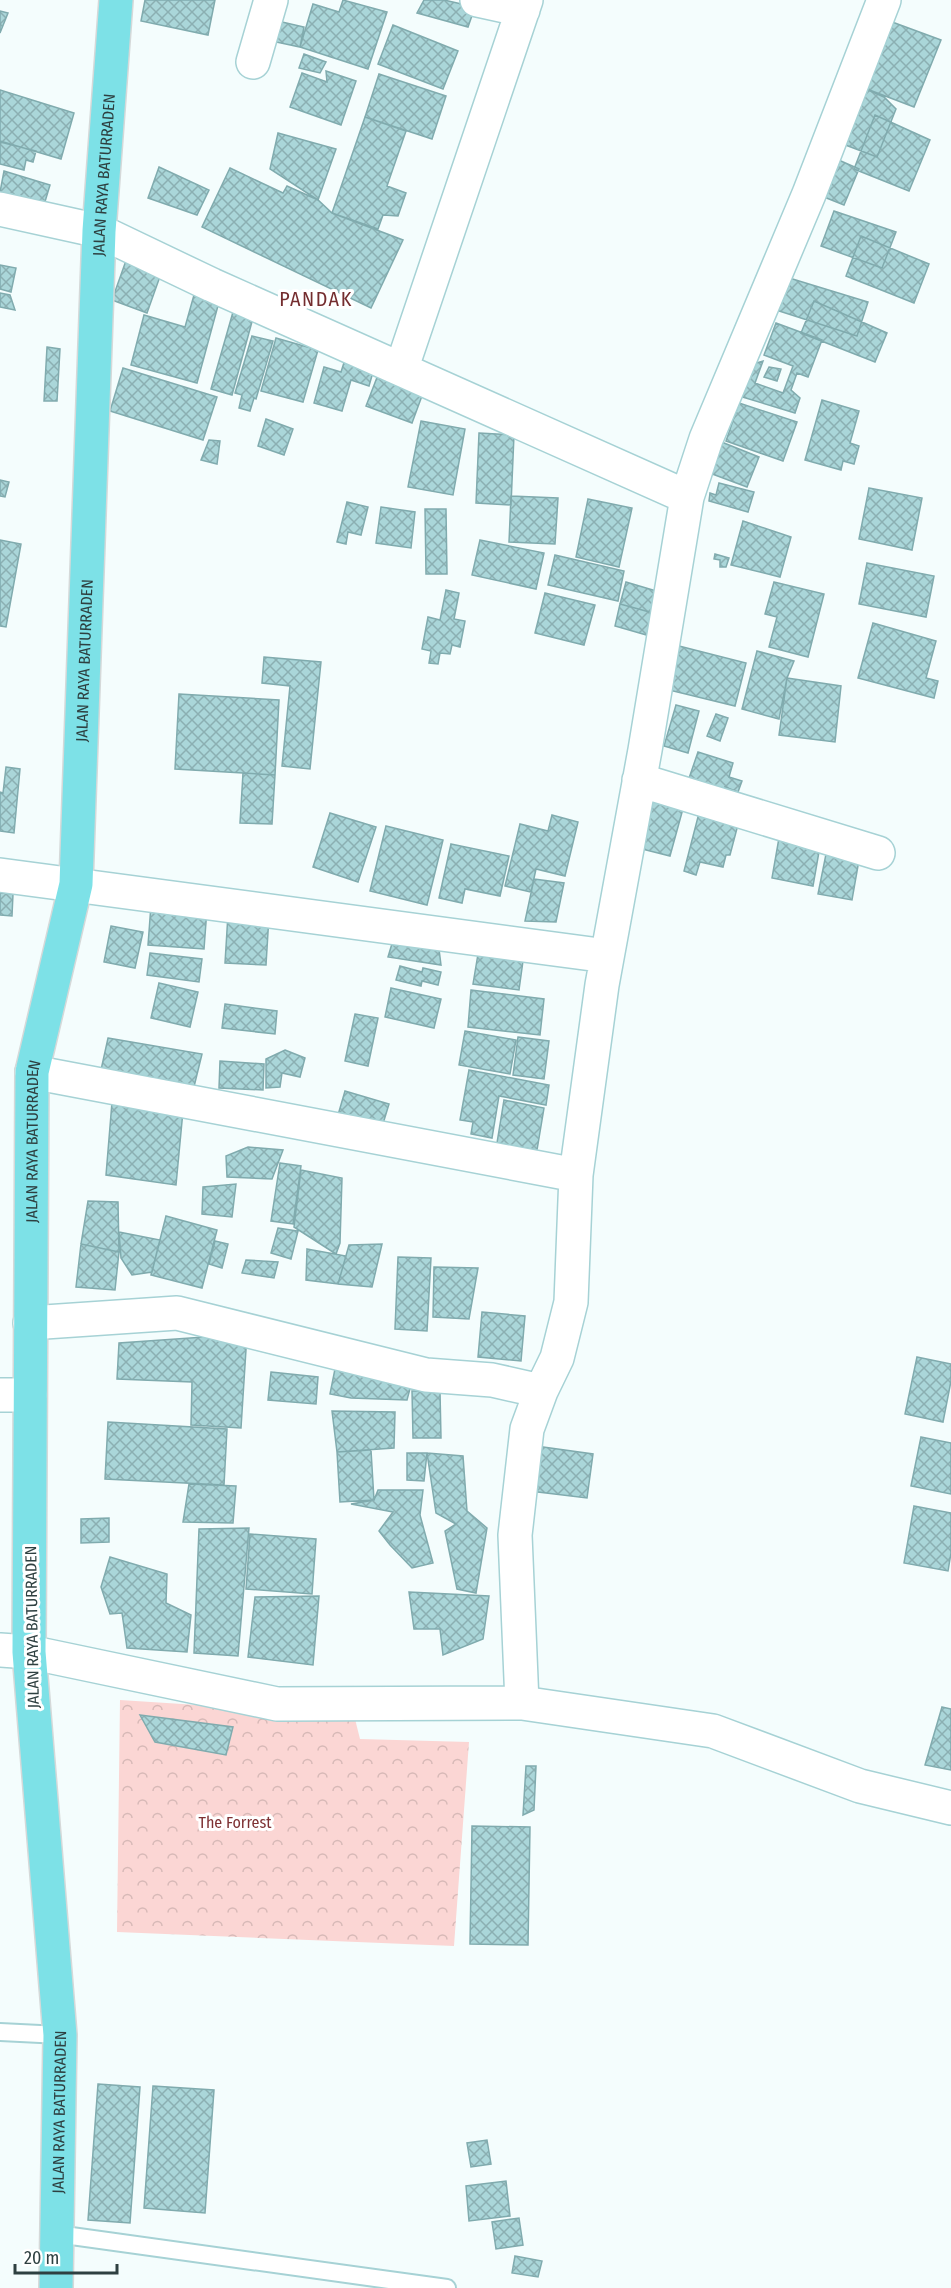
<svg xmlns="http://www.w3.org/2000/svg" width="951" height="2288" font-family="'Fira Sans Condensed',sans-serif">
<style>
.park{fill:url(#park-crowns)}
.building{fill:url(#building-cross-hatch);stroke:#80abae;stroke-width:1.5}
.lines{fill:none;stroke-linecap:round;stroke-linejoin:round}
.lane-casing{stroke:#a6d2d5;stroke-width:20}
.street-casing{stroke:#a6d2d5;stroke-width:36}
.primary-casing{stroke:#d5d9d9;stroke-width:36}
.lane{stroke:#fff;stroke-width:16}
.street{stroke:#fff;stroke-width:33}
.primary{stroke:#7de1e7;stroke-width:33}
.labels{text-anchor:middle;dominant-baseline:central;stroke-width:6;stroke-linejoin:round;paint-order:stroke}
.street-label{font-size:16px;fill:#2e4041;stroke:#fff}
.park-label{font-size:16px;fill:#7e3133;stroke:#fff}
.quarter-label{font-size:20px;letter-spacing:1.5px;fill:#742d2f;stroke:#fff}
</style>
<defs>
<pattern id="park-crowns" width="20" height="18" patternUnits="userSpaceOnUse" patternTransform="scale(1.5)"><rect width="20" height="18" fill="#fbd6d4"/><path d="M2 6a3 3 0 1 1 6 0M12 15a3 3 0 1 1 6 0" fill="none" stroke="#d7b9b7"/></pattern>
<pattern id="building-cross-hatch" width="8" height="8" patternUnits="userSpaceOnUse" patternTransform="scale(1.5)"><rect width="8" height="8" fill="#aad6d9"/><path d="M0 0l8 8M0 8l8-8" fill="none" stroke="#8bafb2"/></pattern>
</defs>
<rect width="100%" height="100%" fill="#f4fdfd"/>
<!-- park -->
<path class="park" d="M120,1700L354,1715L360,1739L469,1742L454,1946L117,1932Z"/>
<!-- building -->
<path class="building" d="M145,0H215L208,35L141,21Z
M343,0L387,12L368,69L300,47L313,4L339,12Z
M424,0H444L475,7L468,27L417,13Z
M0,11L8,13L0,33Z
M884,19L941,40L914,107L859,86Z
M282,22L304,27L300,47L276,42Z
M393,25L458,51L443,89L378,64Z
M304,54L326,62L320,73L299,68Z
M326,71L356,81L341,125L290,107L302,73L327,82Z
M379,74L446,96L432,139L365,117Z
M859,86L884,97L896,109L877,157L835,141Z
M0,90L74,113L61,159L0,141Z
M875,115L930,140L909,191L854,169Z
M365,117L406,131L387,186L406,193L398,216L383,215L378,229L332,213Z
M278,133L336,149L318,200L270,169Z
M0,142L36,151L33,162L26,160L24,170L0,164Z
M834,158L859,169L844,205L819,195Z
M159,167L209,190L197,215L148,198Z
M230,168L283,193L287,186L318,200L332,213L403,240L371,308L202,227Z
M4,171L50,185L44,205L0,192Z
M834,211L896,232L882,268L821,246Z
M861,236L929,264L914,303L846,276Z
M128,255L163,268L147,313L112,300Z
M0,265L16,268L11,292L0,289Z
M786,277L868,302L857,336L776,310Z
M0,293L10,295L15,310L0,307Z
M194,295L219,302L197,383L131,365L144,315L185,327Z
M814,301L887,333L875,362L801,333Z
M233,312L253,318L232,395L211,389Z
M776,323L822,340L808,377L797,373L791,390L800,398L795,413L739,396L749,365L763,361L755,383L783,393L793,366L764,355Z
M252,336L273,341L256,399L254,398L250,411L239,408L242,395L235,393Z
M276,338L318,350L303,402L261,391Z
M47,347L60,349L57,401H44Z
M348,350L377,358L369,386L351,380L342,411L314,403L324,367L341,372Z
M381,367L426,385L412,423L366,406Z
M769,367L781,369L777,381L764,377Z
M123,368L217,397L203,440L110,411Z
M822,400L859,411L850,443L859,446L854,464L843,461L841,470L805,460Z
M739,403L797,422L783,461L726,441Z
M266,419L293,429L284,455L258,446Z
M421,421L465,429L453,495L408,487Z
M479,433L514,435L511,505L476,503Z
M209,440L220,441L217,464L201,460Z
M719,441L759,457L747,487L707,472Z
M0,480L9,482L5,497L0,496Z
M719,483L754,492L748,512L709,501L710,493L716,495Z
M869,488L922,498L912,550L859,539Z
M511,496L558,498L555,544L509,542Z
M588,499L632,508L619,567L576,557Z
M347,502L368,507L361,535L348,532L346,544L337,542Z
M381,507L415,512L411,548L376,543Z
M425,509H446L447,574H426Z
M743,521L791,537L780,577L731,565Z
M0,540L21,544L6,627L0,626Z
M480,540L544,553L536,589L472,575Z
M715,554L729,558L726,567H720V560L714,559Z
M555,555L624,571L618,601L548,585Z
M867,563L934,576L926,617L859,604Z
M626,582L663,593L657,614L620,604Z
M774,582L824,594L808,657L769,647L777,617L765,614Z
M446,590L459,593L454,619L465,621L460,647L452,645L450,654L440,653L438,664L429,663L431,651L422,649L428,617L440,620Z
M545,593L595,605L584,645L535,633Z
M620,604L657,614L650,636L615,626Z
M873,623L936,641L926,678L938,681L934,698L858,678Z
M679,646L746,663L735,706L669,690Z
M757,651L794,661L787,678L779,719L742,709Z
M264,657L321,662L310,769L282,766L290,686L262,683Z
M787,678L841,686L835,742L779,735Z
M179,694L279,700L275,775L175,769Z
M676,705L699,711L688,753L664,746Z
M716,714L728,718L720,741L707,736Z
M698,752L733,763L729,777L742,781L738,792L725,787L722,795L687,784Z
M6,767L20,769L14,833L0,831V792L3,793Z
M243,773L275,775L272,824L240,823Z
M651,796L684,805L670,856L638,848Z
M330,813L376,827L358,882L313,867Z
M699,813L740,817L730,855H726L723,867L700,862L696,875L684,871Z
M552,815L578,822L565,876L536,869L531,892L505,886L520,824L548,831Z
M386,826L443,840L427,905L370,891Z
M779,838L820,846L813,886L772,878Z
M451,844L509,856L500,896L465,889L462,903L439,898Z
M826,854L859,860L852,900L818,894Z
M534,879L564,883L556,922L525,921Z
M0,893L13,894L12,916L0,915Z
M151,905L207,909L204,949L148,945Z
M228,914L269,916L266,965L225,963Z
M111,926L143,932L135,968L104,962Z
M394,937L438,941L441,965L388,957Z
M150,953L202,959L199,982L147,975Z
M478,954L523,961L519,990L473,984Z
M400,966L422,972L423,968L441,972L438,985L422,981L421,986L396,980Z
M159,983L198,992L190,1027L151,1018Z
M391,988L441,999L434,1028L385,1017Z
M471,990L544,999L540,1035L468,1027Z
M225,1004L277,1011L275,1034L222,1028Z
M355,1014L378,1018L368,1066L345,1061Z
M465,1031L516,1040L510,1074L459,1065Z
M518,1037L549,1041L544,1079L513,1075Z
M108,1038L202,1054L192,1095L99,1079Z
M285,1050L305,1058L300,1077L282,1073L280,1087L266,1088V1059Z
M220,1061L264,1064L263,1090L219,1088Z
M469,1070L549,1085L546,1105L499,1096L492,1138L471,1134L473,1122L460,1120Z
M345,1091L389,1104L382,1127L338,1115Z
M504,1100L544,1108L537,1150L497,1143Z
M112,1102L183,1111L176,1185L106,1175Z
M248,1147L283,1150L272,1179L227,1177L226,1156Z
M280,1163L301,1166L293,1224L271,1221Z
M301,1170L342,1178L340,1243L336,1254L294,1227Z
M236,1184L232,1217L202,1214L203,1187Z
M88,1201L118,1202L119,1252L81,1244Z
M166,1216L217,1230L202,1288L151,1275Z
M278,1228L298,1231L291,1259L271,1253Z
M119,1232L160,1240L152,1272L132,1275L121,1258Z
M215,1241L228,1244L222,1268L209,1264Z
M81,1244L119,1252L115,1290L76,1287Z
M382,1244L372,1287L338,1284L349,1245Z
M307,1249L346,1256L338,1284L306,1280Z
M398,1257L431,1258L427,1331L395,1329Z
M246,1260L278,1262L274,1278L242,1273Z
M434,1267L478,1268L469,1319L433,1317Z
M482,1312L525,1316L521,1361L478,1357Z
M247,1334L241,1428L191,1425L192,1382L117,1379L119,1343Z
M917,1357L951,1364V1381L943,1422L905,1414Z
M336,1364L412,1381L407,1400L351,1398L330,1394Z
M271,1372L318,1377L316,1404L268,1400Z
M412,1391H440L441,1438H413Z
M332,1411L395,1412L394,1448L337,1452Z
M108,1422L227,1429L224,1485L105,1479Z
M921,1437L951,1443V1494L911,1486Z
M536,1446L593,1454L587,1498L530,1491Z
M371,1450L374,1500L340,1502L337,1452Z
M407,1453H427L424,1481L407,1480Z
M427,1453L463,1456L467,1511L487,1528L476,1593L457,1589L445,1531L456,1524L436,1513Z
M189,1484L236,1486L233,1523L183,1522Z
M378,1490H423L420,1515L433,1563L412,1568L390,1545L379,1531L393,1512L351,1504L374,1500Z
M914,1506L951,1513V1553L948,1571L904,1563Z
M109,1518V1542L81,1543V1519Z
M249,1528L238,1656L194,1653L199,1529Z
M250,1534L316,1539L312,1594L246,1589Z
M110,1557L167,1574L166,1603L191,1615L187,1652L127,1648L122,1613L110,1614L101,1587Z
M409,1592L489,1596L483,1639L443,1655L440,1629H414Z
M319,1596L313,1665L248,1657L255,1597Z
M942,1707L951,1709V1770L925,1765Z
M140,1715L233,1727L226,1755L155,1742Z
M526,1766H536L534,1810L523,1815Z
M472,1826L530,1827L528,1945L470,1944Z
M98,2084L140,2087L130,2223L88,2220Z
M153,2086L214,2090L205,2213L144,2208Z
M487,2140L491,2164L471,2167L467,2143Z
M506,2181L510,2216L469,2221L466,2186Z
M519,2218L523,2245L496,2249L492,2222Z
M515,2256L542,2261L538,2277L512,2273Z"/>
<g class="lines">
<!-- lane casing -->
<g class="lane-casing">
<path id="lane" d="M0,2032L60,2035
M57,2234L447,2288"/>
</g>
<!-- street casing -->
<g class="street-casing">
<path id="street" d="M477,0L523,10
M253,62L271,0
M0,209L99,231L212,285L687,497L706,439L809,194L884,0
M402,367L526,0
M639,780L878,853
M0,875L607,956
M32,1072L576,1175
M30,1323L177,1313L426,1375L492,1380L541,1391
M0,1395H30
M0,1650L29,1652L277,1704L522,1703L713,1731L860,1786L951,1808
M522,1703L515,1535L527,1429L541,1391L557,1358L571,1302L576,1175L602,985L645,750L687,497"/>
</g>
<!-- primary casing -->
<g class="primary-casing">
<g id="primary">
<path id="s1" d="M56,2288L60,2035L29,1652L32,1072L76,884L99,231L116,0"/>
</g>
</g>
<!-- lane -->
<use href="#lane" class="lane"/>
<!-- street -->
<use href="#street" class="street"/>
<!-- primary -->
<use href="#primary" class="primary"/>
</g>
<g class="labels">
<!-- street labels -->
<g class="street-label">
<text stroke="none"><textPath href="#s1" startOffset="2120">JALAN RAYA BATURRADEN</textPath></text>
<text stroke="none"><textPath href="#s1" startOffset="1634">JALAN RAYA BATURRADEN</textPath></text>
<text stroke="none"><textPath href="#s1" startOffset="1148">JALAN RAYA BATURRADEN</textPath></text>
<text transform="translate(32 1627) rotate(-91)">JALAN RAYA BATURRADEN</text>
<text stroke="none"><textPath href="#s1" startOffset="176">JALAN RAYA BATURRADEN</textPath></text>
</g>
<!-- park labels -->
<g class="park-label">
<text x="235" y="1822">The Forrest</text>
</g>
<!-- quarter labels -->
<g class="quarter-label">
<text x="316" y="299">PANDAK</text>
</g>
</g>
<!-- scale -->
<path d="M15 2264v9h102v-9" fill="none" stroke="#2e4041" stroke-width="3"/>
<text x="24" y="2264" font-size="18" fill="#2e4041" stroke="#ffffff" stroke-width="4.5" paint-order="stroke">20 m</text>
</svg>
